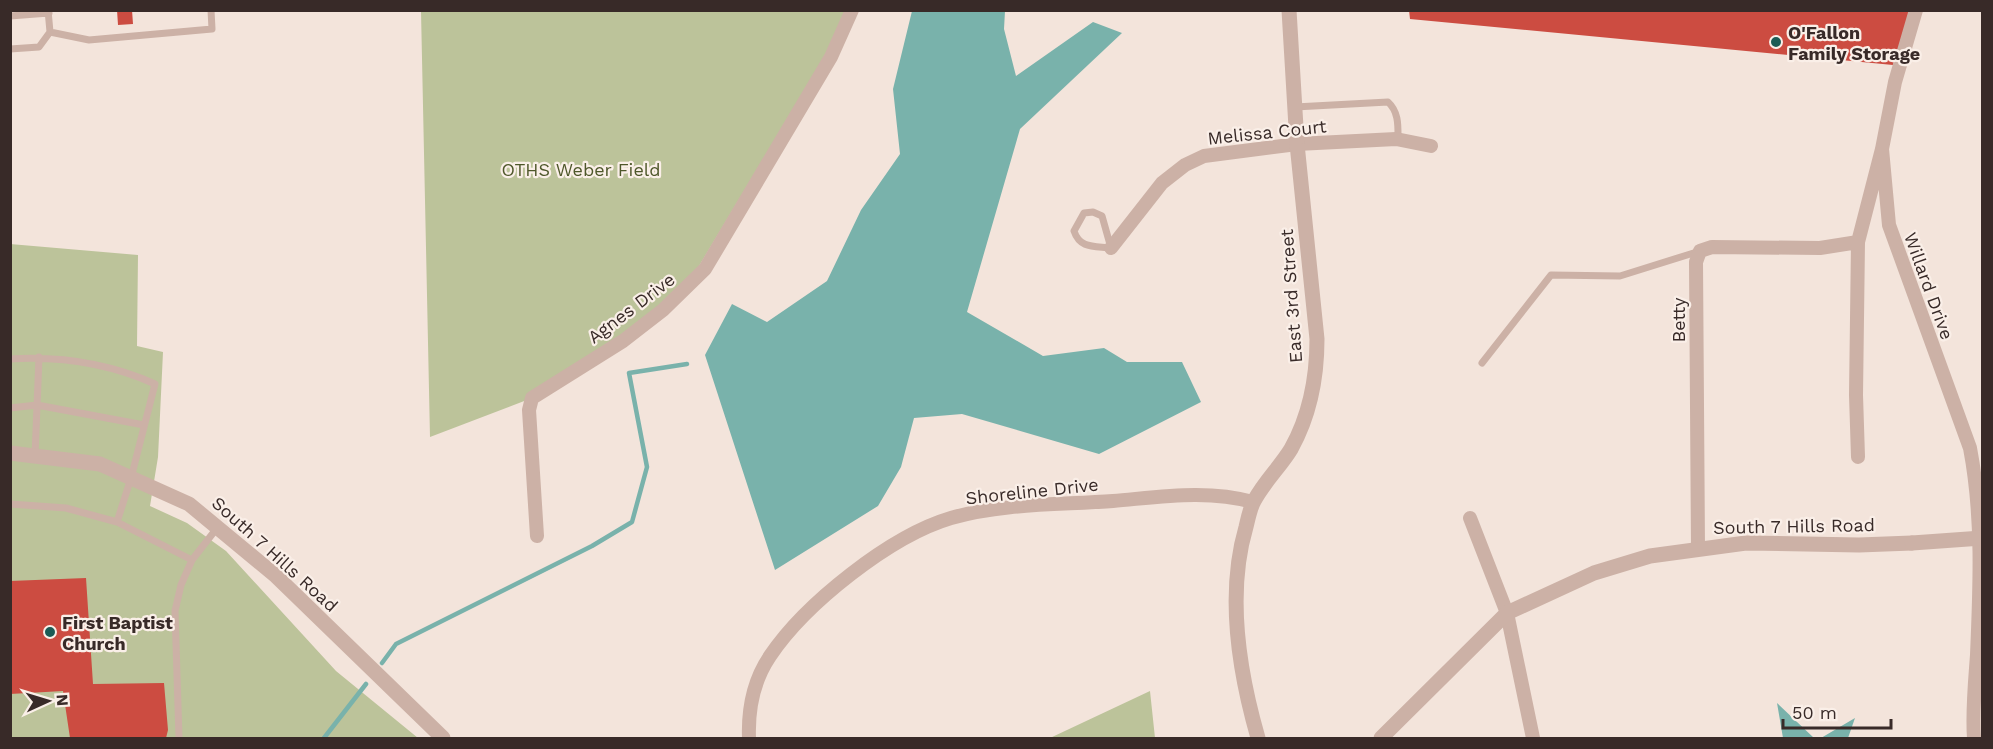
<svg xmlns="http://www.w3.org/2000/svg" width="1993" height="749" font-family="'Work Sans',sans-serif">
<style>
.green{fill:#bcc39a}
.water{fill:#79b2ab}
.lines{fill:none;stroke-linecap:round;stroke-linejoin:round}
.stream{stroke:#79b2ab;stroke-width:4.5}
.building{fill:#cc4c41}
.service{stroke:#ccb1a6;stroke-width:7}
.minor{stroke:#ccb1a6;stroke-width:14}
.tertiary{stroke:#ccb1a6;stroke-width:15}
.tertiary-bridge{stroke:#ccb1a6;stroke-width:15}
.poi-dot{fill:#1b5b55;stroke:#faefe8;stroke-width:2}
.labels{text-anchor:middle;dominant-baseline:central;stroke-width:4.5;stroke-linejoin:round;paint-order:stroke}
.poi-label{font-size:18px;font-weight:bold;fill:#382a28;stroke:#faefe8;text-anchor:start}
.street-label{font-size:18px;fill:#382a28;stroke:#faefe8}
.park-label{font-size:18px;fill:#4e572a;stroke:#faefe8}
</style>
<rect width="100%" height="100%" fill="#f3e4db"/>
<!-- green -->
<path class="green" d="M421,11H852L684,291L532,398L430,437Z
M10,244L138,255L137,346L163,352L158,457L150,506L187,523L226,551L336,671L418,738H11Z
M1150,691L1155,738H1050Z"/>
<!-- water -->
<path class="water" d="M912,11H1005L1004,29L1016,76L1093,22L1122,33L1020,129L967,312L1043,356L1104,348L1127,362H1182L1201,402L1099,454L962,414L914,418L901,467L878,506L775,570L705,355L732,304L767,322L827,281L861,210L900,154L893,89Z
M1777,703L1814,738H1783Z
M1855,718L1848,738H1821Z"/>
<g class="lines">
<!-- stream -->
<path class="stream" d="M382,663L396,644L592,546L632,522L647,467L629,373L687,364
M324,738L366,684"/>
</g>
<!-- building -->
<path class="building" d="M117,10H132L133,24L118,25Z
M1409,10H1912L1893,65L1410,19Z
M86,578L93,684L164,683L168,730L166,738H70L63,691L10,694V581Z"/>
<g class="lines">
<!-- service -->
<path class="service" d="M10,16L49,13
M50,32L89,40L212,29L211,10
M10,49L39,47L50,32L48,10
M1295,107L1388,102C1399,112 1398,126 1398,140
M1093,212L1102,216L1111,248C1094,246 1080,249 1074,231L1084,213Z
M10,359C60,356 110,364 155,384L131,478L117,522L192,560
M1482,363L1551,275L1620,276L1700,251
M10,408L37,405L144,425
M35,456L39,357
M10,504L66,508L117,522
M179,738L175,611L181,585L192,560L217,528"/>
<!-- minor -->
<path class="minor" d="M1882,149L1889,225L1970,448C1983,516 1980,586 1977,655C1975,683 1972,711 1974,738
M1111,248L1162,183L1185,165L1204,156L1297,144L1396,139L1431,146
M1858,457L1856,395L1858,242L1882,149L1895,82L1916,10
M1470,518L1507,613L1533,738
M537,536L529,410L532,398L623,341L663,310L705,269L831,57L852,10
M1698,548L1696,262L1700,251L1712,247L1820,248L1858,242
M749,738C748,710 753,681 770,656C805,604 890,536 951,518C1003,503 1060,505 1113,501C1160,497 1207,489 1253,502"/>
<!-- tertiary -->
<path class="tertiary" d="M10,453L100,464L189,504L276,576L443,738
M1258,738C1239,672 1226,595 1246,527C1248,519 1250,508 1254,501C1264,482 1280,467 1291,449C1310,415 1317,377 1317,339L1297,144L1289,10
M1381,738L1507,613L1594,573L1650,556L1746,543L1859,545L1912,543"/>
<!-- tertiary-bridge -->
<path class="tertiary-bridge" d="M1912,543L1982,538"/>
</g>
<!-- markers -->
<g class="poi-dot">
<circle cx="1776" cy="42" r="6"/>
<circle cx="50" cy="632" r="6"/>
</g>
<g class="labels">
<!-- poi labels -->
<g class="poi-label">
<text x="1788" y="32">O'Fallon<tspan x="1788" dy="21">Family Storage</tspan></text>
<text x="62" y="622">First Baptist<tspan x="62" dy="21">Church</tspan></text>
</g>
<!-- street labels -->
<g class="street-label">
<text transform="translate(1267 132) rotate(-6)">Melissa Court</text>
<text transform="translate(1929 286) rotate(70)">Willard Drive</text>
<text transform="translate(1291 296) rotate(-94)">East 3rd Street</text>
<text transform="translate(631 308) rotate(-37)">Agnes Drive</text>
<text transform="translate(1678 320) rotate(-90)">Betty</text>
<text transform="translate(1032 491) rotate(-6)">Shoreline Drive</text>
<text transform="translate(1794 526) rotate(-1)">South 7 Hills Road</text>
<text transform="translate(275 554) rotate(42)">South 7 Hills Road</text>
</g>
<!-- park labels -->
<g class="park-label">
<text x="581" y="169">OTHS Weber Field</text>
</g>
</g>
<!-- border -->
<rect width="1993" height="749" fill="none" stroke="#382a28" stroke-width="24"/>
<!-- north arrow -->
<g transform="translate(48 701) rotate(86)" stroke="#faefe8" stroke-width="4.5" paint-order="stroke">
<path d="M0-4.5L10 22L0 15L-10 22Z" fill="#382a28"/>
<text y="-9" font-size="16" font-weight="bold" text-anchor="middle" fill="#382a28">N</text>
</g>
<!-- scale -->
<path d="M1783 719v9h108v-9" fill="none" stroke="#382a28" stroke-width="3"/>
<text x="1792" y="719" font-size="18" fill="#382a28" stroke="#faefe8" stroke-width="4.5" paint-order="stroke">50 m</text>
</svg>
